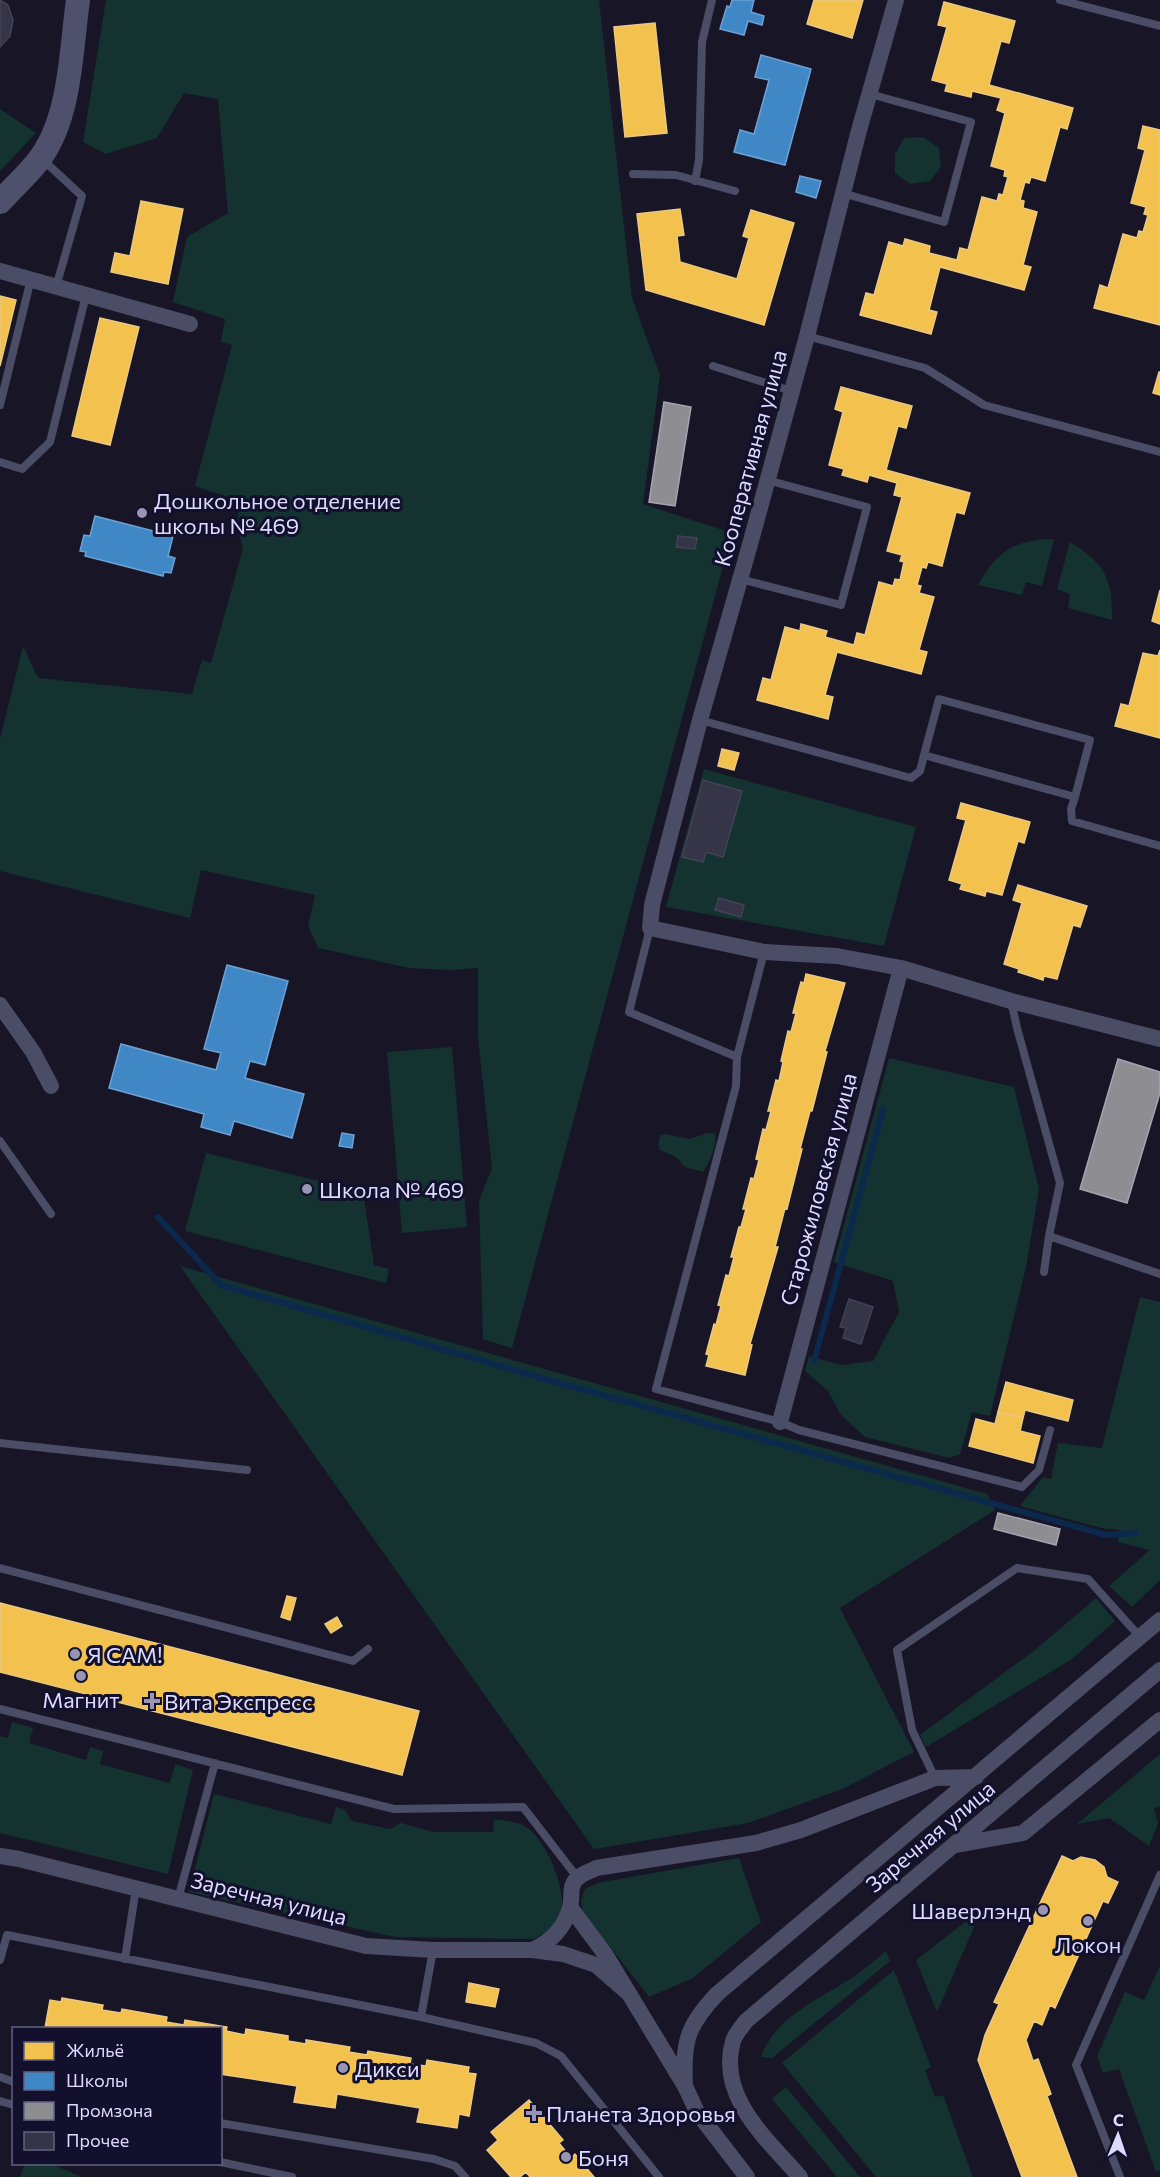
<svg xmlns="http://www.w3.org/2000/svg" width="1160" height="2177" font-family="Commissioner,sans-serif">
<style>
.green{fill:#133230}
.homes{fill:#f2c14e;stroke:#ebc883;stroke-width:1.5}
.schools{fill:#3f88c5;stroke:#6ea1d6;stroke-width:1.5}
.industry{fill:#8d8d92;stroke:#a5a4b3;stroke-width:1.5}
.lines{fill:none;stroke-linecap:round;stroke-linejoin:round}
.stream{stroke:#0b284d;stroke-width:6}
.building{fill:#363447;stroke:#434158;stroke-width:1.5}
.lane{stroke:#4b4c66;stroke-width:8}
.street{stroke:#4b4c66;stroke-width:16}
.secondary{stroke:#4f506c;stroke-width:24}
.poi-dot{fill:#9795b3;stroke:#12102c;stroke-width:2}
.labels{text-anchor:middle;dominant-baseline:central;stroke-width:6;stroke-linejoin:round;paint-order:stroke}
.street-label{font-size:22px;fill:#dcdaff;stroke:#12102c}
.poi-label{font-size:22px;fill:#dcdaff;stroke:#12102c;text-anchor:start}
</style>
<rect width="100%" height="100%" fill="#181626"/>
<!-- green -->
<path class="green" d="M106,0H599L632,298L660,375L643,504L732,533L512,1348L483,1339L479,1201L492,1168L478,1038V968L451,970L409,968L318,948L308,926L315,895L201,870L190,918L0,871V739L23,646L38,678L192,694L202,660L211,663L243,549L237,525L240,501L195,486L232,345L221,342L225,319L173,302L187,237L228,213L218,99L184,93L157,138L106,154L83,142Z
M0,109L36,133L0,171Z
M923,137L939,148L941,167L930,181L910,184L895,173V154L904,138Z
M1054,539L1042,586L1026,582L1022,595L978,585C997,550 1015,540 1054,539Z
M1070,542C1105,564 1113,578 1112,620L1068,608L1070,594L1057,589Z
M704,769L916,827L884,946L666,907Z
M452,1047L467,1227L402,1233L387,1052Z
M889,1058L1014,1087L1039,1189L1026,1267L990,1416L972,1412L960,1454L950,1458L865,1437L841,1415L828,1391L805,1371L809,1356L841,1365L873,1361L899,1312L893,1281L834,1262Z
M706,1133H715C717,1147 710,1161 703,1172L685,1167L676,1157L660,1150L658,1145L660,1136L665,1134L690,1139Z
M206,1153L363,1192L374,1265L389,1269L386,1283L185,1231Z
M180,1266L987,1494L995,1510L840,1608L914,1752L842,1789L748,1823L594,1849Z
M1140,1297L1160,1302V1580L1132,1607L1109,1586L1150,1550L1118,1542L1119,1530L1101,1528L1020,1506L1043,1477L1051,1479L1058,1443L1102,1448Z
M1096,1598L1115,1621L1072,1659L926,1747L920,1735L1035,1650Z
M12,1722L33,1728L29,1743L86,1760L90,1747L103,1751L100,1764L170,1783L175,1764L193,1770L168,1874L0,1833V1736L8,1738Z
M1160,1754V1806L1154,1808L1158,1824L1149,1846L1109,1818L1077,1824Z
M214,1794L331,1824L336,1807L344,1809L352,1821L390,1829L401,1823L433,1832H493L494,1820C505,1820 520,1822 529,1829C548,1844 567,1891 561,1915C557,1928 545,1933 534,1939L395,1937L189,1892Z
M739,1858L761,1922L693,1978L649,1997L583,1912L581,1900L585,1889L597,1883Z
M982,1909L937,2012L916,1960Z
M886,1951L890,1961L772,2058L761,2057C775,2017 819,1999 852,1978C864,1970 875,1960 886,1951Z
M1160,1966V2170L1156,2172L1119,2069L1103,2073L1097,2056L1125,1992L1144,2000Z
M894,1970L931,2067L925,2070L935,2097L943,2095L973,2177H876L782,2063Z
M786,2087L860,2177H837L772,2099Z
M25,2164H51L82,2177H20Z"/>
<!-- homes -->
<path class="homes" d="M814,0H863L852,38L807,24Z
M944,2L1015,21L1009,43L1001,41L989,85L1073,108L1067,129L1060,127L1045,181L1031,177L1029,183L1025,182L1023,189L1020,200L1024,201L1023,208L1037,212L1023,265L1031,267L1024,290L940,267L929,310L937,312L931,334L860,315L866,293L874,295L889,242L903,246L905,239L930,246L929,253L957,260L960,248L968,250L982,197L997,201L999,194L1003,195L1006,184L1008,177L1004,176L1005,170L991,166L1005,113L997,110L1001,98L972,91L971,97L945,91L947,84L932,80L947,27L938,25Z
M655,23L667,133L625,137L614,27Z
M1143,126L1160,130V325L1094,308L1100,285L1108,288L1123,234L1137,238L1139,231L1143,232L1146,222L1148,215L1144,214L1146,207L1131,203L1145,150L1138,148Z
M141,201L183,209L168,284L111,272L115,253L130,256Z
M680,209L684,235L677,236L680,262L737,279L749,238L743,236L751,210L794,223L764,325L646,290L637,214Z
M0,296L16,300L0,366Z
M100,318L139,327L110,445L72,436Z
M1159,372H1160V395L1153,393Z
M841,387L912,406L906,428L898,426L886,470L970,493L964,514L956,512L942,566L928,562L926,568L922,567L917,585L921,586L919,593L934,597L919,650L927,652L921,674L837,652L825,695L833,697L828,719L757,700L763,678L771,680L785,627L800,631L801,624L827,631L825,637L854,645L857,633L865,635L879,582L893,586L895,579L900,580L904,562L900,561L902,555L887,551L902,497L894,495L897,483L869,475L867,482L842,475L844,469L829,465L843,412L835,409Z
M1160,590V624L1152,621Z
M1160,650V738L1115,726L1121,704L1129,706L1143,653L1158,656Z
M722,749L739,753L734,770L718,766Z
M961,803L1030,822L1024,843L1018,841L1002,895L986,891L985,896L960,889L962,884L949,880L966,820L957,818Z
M1018,885L1087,906L1080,927L1073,925L1057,979L1044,976L1043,980L1018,972L1019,969L1004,964L1022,903L1013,900Z
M806,974L845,983L825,1051L827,1052L812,1111H810L800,1149H802L787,1209L785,1208L775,1247H778L750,1344L752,1345L745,1375L706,1366L709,1355L706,1354L714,1324L716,1325L721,1306L718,1305L726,1275L729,1276L734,1257H731L739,1227H741L746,1209H743L751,1178L754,1179L759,1160L756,1159L763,1129L766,1130L771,1111H768L776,1080L779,1081L783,1062L781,1061L788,1031L791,1032L796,1013H793L797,997L801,982L804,983Z
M1006,1382L1073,1400L1068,1421L1025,1410L1023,1418L998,1412Z
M998,1412L1023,1418L1020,1431L1040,1436L1033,1463L969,1446L976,1419L995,1424Z
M287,1596L296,1598L290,1620L281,1617Z
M0,1603L419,1711L402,1775L0,1672Z
M337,1617L342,1626L331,1633L325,1624Z
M1062,1856L1073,1861L1081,1857L1095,1860L1104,1867L1107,1877L1118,1882L1108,1903L1103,1901L1055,2008L1050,2005L1042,2025L1034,2021L1026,2040L1033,2061L1038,2059L1051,2094L1047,2096L1077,2177H1022L978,2060L985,2035L999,2004L994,2002Z
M469,1983L499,1989L495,2007L466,2002Z
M62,1998L103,2005L102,2010L121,2013L122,2009L167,2017L166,2022L184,2025L185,2020L227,2027L226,2031L245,2035L246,2029L288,2036V2041L306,2044V2040L350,2047L349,2052L367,2055L368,2051L411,2058L410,2064L426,2066L427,2060L469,2067L468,2073L476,2074L469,2116L459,2114L457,2128L417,2122L420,2108L337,2094L335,2108L294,2102L297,2086L220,2074V2028H45L50,2000L61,2002Z
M529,2100L563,2140L559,2143L571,2158L575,2154L594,2177H530L526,2172L520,2177H511L487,2150L498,2140L491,2132Z"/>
<!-- schools -->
<path class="schools" d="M732,0H754L751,12L764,16L762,25L748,21L744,35L720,29L727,6L730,7Z
M761,55L811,69L785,165L734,152L740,130L754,134L769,80L755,77Z
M800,176L821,181L816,198L796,192Z
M95,516L173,536L168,556L175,558L171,573L164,572L163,576L85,556L86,552L80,551L84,535L90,536Z
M227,965L288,981L265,1065L250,1061L245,1078L304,1094L292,1138L234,1121L230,1135L201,1127L204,1114L109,1088L121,1044L216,1070L221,1053L204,1049Z
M342,1133L354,1135L352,1148L339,1146Z"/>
<!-- industry -->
<path class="industry" d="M664,402L691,407L675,506L649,502Z
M1118,1059L1160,1072V1093L1127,1203L1080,1189Z
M998,1513L1060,1529L1056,1545L994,1529Z"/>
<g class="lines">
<!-- stream -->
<path class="stream" d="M158,1217L221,1285L545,1379L1106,1535L1136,1533
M814,1361L883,1110"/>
</g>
<!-- building -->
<path class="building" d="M0,0L8,5L13,20L10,36L0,47Z
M678,536L697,538L695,549L676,547Z
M703,780L742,791L723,857L706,852L703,862L682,857Z
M719,898L744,905L741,917L715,910Z
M849,1299L873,1307L861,1344L843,1338L846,1328L840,1327Z"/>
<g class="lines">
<!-- lane -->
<path class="lane" d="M1060,0L1160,26
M42,159L82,196L56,287
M633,174L676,175L735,191
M695,181L699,160L702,42L712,0
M842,193L944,222L971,122L870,94
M807,336L925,368L984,405L1160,452
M713,366L791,391
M0,405L31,279
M0,462L22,469L50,442L86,295
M740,579L841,605L867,507L767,480
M700,720L911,778L920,771L924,755L1075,797L1071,809L1072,821L1160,846
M924,755L939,699L1090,740L1075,797
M650,928L629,1012L737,1057L764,952
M1011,1001L1017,1028L1060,1183L1049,1236L1160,1274
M737,1057L736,1086L656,1389L780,1422L799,1430L1022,1487L1039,1470L1050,1430
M0,1141L51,1214
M1044,1272L1049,1236
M0,1443L247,1470
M0,1568L353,1661L368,1649
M0,1709L394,1809L523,1807L577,1877
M935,1778L912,1730L897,1650L1017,1568L1088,1579L1140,1637
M178,1899L215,1763
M125,1959L136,1888
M0,1960L7,1935L421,2017L536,2043L561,2056L659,2177
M421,2017L433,1950
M0,2077L14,2082
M0,2101L14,2105
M220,2123L434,2159L455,2166L465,2177
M220,2162L292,2177
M1120,2177L1076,2065L1160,1875"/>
<!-- street -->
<path class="street" d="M896,0L858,134L807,336L749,548L700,720L652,905L650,928L764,952L837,956L901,968L1011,1001L1160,1039
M0,271L190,324
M0,1005L33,1052L51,1086
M780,1422L901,968
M956,1845L1023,1833L1160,1720
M0,1856L19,1859L366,1946L433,1950H532L563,1954L596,1965L627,1992
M570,1907L605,1954L685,2086L697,2112L747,2177
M532,1950C551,1942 564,1928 570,1908C573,1897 568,1884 579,1877C584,1873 591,1871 596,1868L756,1843L801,1830L935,1778L976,1777
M685,2086C683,2042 686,2027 717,1994L1160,1620
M800,2177C767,2139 717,2097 733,2041C735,2034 742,2027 746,2021L1160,1670"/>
<!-- secondary -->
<path class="secondary" d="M0,202C13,187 30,173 41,157C71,115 71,49 78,0"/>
</g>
<!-- markers -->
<g class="poi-dot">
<circle cx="142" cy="513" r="6"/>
<circle cx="307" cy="1189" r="6"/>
<circle cx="75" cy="1654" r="6"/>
<circle cx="81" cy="1676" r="6"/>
<path d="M149 1692h6v6h6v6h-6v6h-6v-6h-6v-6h6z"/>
<circle cx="1043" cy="1910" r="6"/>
<circle cx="1088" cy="1921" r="6"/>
<circle cx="343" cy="2068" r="6"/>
<path d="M531 2104h6v6h6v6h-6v6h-6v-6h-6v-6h6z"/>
<circle cx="566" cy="2157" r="6"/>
</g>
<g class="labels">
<!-- street labels -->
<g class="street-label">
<text transform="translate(750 458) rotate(-75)">Кооперативная улица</text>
<text transform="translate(818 1189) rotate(-75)">Старожиловская улица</text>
<text transform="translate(930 1836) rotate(-40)">Заречная улица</text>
<text transform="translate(269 1898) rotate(14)">Заречная улица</text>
</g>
<!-- poi labels -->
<g class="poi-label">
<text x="154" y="500">Дошкольное отделение<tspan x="154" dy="25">школы № 469</tspan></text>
<text x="319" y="1189">Школа № 469</text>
<text x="87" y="1654">Я САМ!</text>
<text x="81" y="1699" text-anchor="middle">Магнит</text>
<text x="164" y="1701">Вита Экспресс</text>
<text x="1031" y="1910" text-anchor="end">Шаверлэнд</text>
<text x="1088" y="1944" text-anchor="middle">Локон</text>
<text x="355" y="2068">Дикси</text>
<text x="546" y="2113">Планета Здоровья</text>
<text x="578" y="2157">Боня</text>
</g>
</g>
<!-- legend -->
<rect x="12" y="2027" width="210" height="138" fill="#12102c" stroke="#636180" stroke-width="1.5"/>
<rect x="24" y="2042" width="30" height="18" fill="#f2c14e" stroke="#636180" stroke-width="1.5"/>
<text x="66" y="2057" font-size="18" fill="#dcdaff">Жильё</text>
<rect x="24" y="2072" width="30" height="18" fill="#3f88c5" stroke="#636180" stroke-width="1.5"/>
<text x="66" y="2087" font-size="18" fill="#dcdaff">Школы</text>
<rect x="24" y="2102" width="30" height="18" fill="#8d8d92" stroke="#636180" stroke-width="1.5"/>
<text x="66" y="2117" font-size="18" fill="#dcdaff">Промзона</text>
<rect x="24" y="2132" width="30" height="18" fill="#363447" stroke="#636180" stroke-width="1.5"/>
<text x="66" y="2147" font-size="18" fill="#dcdaff">Прочее</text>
<!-- north arrow -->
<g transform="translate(1118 2135) rotate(2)" stroke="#12102c" stroke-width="4.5" paint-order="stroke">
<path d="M0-4.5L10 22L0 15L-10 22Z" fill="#dcdaff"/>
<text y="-9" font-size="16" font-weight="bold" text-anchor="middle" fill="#dcdaff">С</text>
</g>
</svg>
